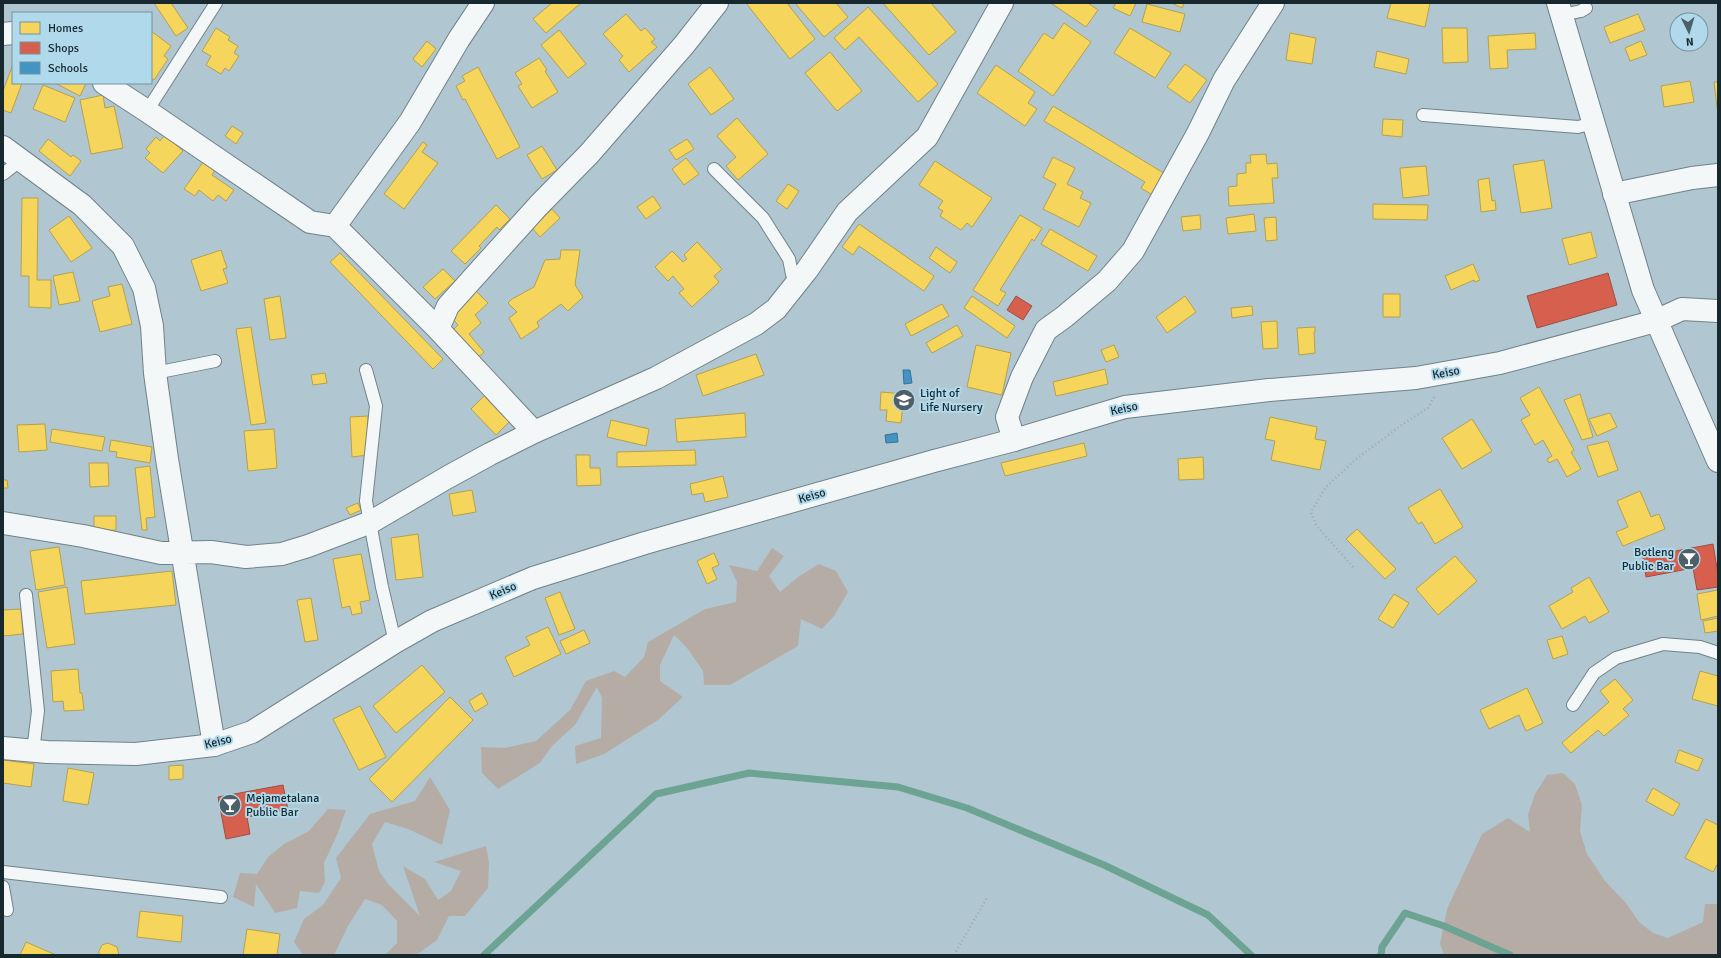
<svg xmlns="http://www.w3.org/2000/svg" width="1721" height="958" font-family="Signika,sans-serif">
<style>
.green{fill:#b6aca6}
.homes{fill:#f6d55c;stroke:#b3a14e}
.shops{fill:#d6604d;stroke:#9d4f44}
.schools{fill:#4393c3;stroke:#367397}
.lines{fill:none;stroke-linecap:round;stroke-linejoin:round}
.stream{stroke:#6da393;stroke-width:7}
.service-casing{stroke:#708289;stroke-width:14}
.minor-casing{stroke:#708289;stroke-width:24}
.tertiary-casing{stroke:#708289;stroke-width:24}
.secondary-casing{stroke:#708289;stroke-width:24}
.path{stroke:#a0a9ad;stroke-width:2.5;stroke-dasharray:1 3;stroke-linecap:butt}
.service{stroke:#f3f7f8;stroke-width:12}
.minor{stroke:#f3f7f8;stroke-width:22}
.tertiary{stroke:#f3f7f8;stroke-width:22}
.secondary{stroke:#f3f7f8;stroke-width:22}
.labels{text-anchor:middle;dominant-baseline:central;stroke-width:4;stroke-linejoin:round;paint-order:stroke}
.street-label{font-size:12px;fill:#18282f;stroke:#b0daeb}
.poi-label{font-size:12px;fill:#18282f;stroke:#b0daeb;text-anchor:start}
</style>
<rect width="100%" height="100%" fill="#b0c7d1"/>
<!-- green -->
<path class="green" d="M772,548L784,556L769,576L780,592L798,577L819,564L836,571L848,592L834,616L822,629L801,619L798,646L730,685H704L703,671L687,648L674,635L660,665V681L683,697L658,720L604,754L576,764L575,746L601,738L602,698L597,687L575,725L552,746L540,763L498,789L482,773L481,747L505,748L536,741L570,710L586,681L614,671L625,677L644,657L648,642L705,609L736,602L737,582L729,565L757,571Z
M1563,773L1575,784L1582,805L1580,831L1587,854L1605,881L1626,903L1639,922L1653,933L1668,938L1703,922L1705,904H1718V955H1444L1440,944L1447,909L1482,834L1508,818L1530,832L1528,815L1535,794L1547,775Z
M430,777L450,810L442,845L408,829L385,822L372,844L379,871L388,884L420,916L403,866L425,879L438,900L451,891L461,871L434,862L486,846L489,863L488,888L465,916H449L437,940L419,953L407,955H385L397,943V921L382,905L365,899L348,926L334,955H303L294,942L304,919L323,905L341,878L336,858L370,814L415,801Z
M328,809L346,810L337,835L324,863L325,882L319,893L300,891L297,908L275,913L256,884L254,907L233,897L240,873L257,874L268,857L284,844L309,831Z"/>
<!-- homes -->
<path class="homes" d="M154,3H171L188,28L176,36Z
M552,3H581L546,33L533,19Z
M746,3H787L815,39L790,59Z
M795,3H836L848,17L824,37Z
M883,3H931L956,32L929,55Z
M1051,3H1088L1098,10L1086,27Z
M1116,3H1136L1130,16L1113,8Z
M1172,3H1184L1182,8Z
M1391,3H1430L1425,27L1387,18Z
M1147,4L1185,14L1180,32L1142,22Z
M868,7L938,84L918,102L859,37L845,50L834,38Z
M626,14L641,31L645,28L655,39L651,42L657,47L629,72L619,60L623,56L603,34Z
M1638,14L1645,30L1610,43L1604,27Z
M1064,23L1091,42L1053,96L1018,71L1044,33L1053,39Z
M216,28L230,37L228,40L238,46L234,53L239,56L229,71L225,68L221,74L206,65L211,56L202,51Z
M1130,28L1171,53L1155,78L1114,53Z
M1442,28H1467L1468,62L1443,63Z
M559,30L586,64L568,78L541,45Z
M151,31L171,46L164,56L168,59L154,80L151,78Z
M1290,33L1316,38L1312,64L1286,60Z
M1535,33L1536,49L1507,50L1508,68L1490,69L1488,36Z
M427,41L436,49L422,67L413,59Z
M1641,41L1647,55L1630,61L1625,48Z
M1377,51L1409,59L1406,74L1374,67Z
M830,52L862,91L837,111L805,73Z
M539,58L547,70L545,71L558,92L532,108L518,86L522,84L515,73Z
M13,64V83H22L11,113L3,110V91Z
M1185,64L1207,80L1190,103L1167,87Z
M996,65L1035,92L1028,103L1037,109L1025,126L977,93Z
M478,67L520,147L497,159L465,99L463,100L456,86L465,81L462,76Z
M710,67L734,99L711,115L688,84Z
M1690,81L1694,102L1664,107L1661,86Z
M1714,82H1718V115Z
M55,83H86L80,96Z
M43,85L75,98L65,122L33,109Z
M103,95L105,108L114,106L123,148L91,154L80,100Z
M1053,106L1167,175L1154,196L1141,188L1145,182L1044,121Z
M737,118L768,154L738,180L726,166L736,157L717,136Z
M1383,119L1403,120L1402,137L1382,135Z
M232,126L243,133L236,144L225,136Z
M165,135L183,151L163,173L145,158L150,153L146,149L156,137L160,141Z
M48,139L71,157L73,155L81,161L70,176L39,151Z
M687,139L694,149L676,160L669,150Z
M423,142L427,145L422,152L438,163L404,209L384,194Z
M542,146L557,170L542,179L527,155Z
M1266,154L1267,164L1277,163L1278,178H1272L1274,203L1229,206L1228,187L1237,186V174L1246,173V163H1251L1250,155Z
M1053,157L1075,168L1067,184L1083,192L1080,198L1091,203L1079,227L1043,209L1056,184L1043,177Z
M686,158L699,174L684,185L672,169Z
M1544,160L1552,208L1521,213L1513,165Z
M935,161L992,198L972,227L967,223L961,230L940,216L943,211L938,208L943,201L919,185Z
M203,162L215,170L212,175L234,190L226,201L218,195L213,201L199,190L195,196L184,189Z
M1426,166L1429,195L1403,198L1400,168Z
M1489,178L1492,201L1495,200L1496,210L1481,212L1478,180Z
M788,184L799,191L787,209L776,201Z
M653,196L661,208L646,219L637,207Z
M22,198H38L37,280H51V308L29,307V276H21Z
M1373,204L1428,205L1427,220L1373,219Z
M496,205L510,219L499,230L497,227L479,246L481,248L465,264L451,251Z
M552,209L560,218L540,237L532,228Z
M1254,214L1256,231L1228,234L1226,218Z
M1020,215L1042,228L1034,241L1032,239L1000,290L1006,293L998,306L973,290Z
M1200,215L1201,229L1183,231L1181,217Z
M69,216L92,248L71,262L49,230Z
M1276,217L1277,240L1266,241L1264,218Z
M859,224L934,276L924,291L859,246L853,255L842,247Z
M1050,229L1097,256L1088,271L1041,244Z
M1591,232L1597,257L1569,265L1562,239Z
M697,242L722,269L714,276L719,282L692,307L679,293L684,289L673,276L668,281L655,267L672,251L683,262L687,259L684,255Z
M936,247L957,262L950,273L929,258Z
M221,250L227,268L223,269L228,283L201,291L191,260Z
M561,250H580L575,285L583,297L568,311L561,304L537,322L539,327L521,339L509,318L517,312L508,303L512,299L534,287L545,260L560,259Z
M340,253L443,359L433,369L330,262Z
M1473,264L1480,280L1475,282L1474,280L1451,290L1445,276Z
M443,269L455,281L435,299L423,287Z
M73,272L80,301L59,305L53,276Z
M122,284L132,324L100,332L92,301L110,296L108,287Z
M476,291L488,303L475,315L481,323L469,334L484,352L475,360L451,332L458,325L454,320L456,318L451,313Z
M1383,294H1400V317H1383Z
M280,296L286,338L270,340L264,299Z
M972,296L1015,326L1007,338L964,308Z
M1185,296L1196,312L1167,333L1156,317Z
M942,304L949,316L911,336L905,324Z
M1252,306L1253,315L1232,318L1231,308Z
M1277,321L1278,348L1263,349L1261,322Z
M957,325L963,336L932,353L926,343Z
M251,327L266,423L251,425L236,329Z
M1315,327V332H1314L1315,353L1299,355L1297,328Z
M976,345L1011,353L1002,395L967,387Z
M1114,345L1119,357L1106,362L1101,350Z
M756,354L764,375L703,396L696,375Z
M1105,369L1108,384L1056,396L1053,382Z
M325,373L327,383L313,385L311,375Z
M1539,387L1574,450L1571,452L1581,469L1567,477L1557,459L1549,463L1547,459L1552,456L1543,440L1535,445L1521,420L1530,415L1520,398Z
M881,392L904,394L901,423L886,421L887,410H880Z
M1580,394L1593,437L1582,440L1564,400Z
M484,396L509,422L496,435L471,409Z
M745,413L746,437L677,442L675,419Z
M1610,413L1617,427L1597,436L1589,419Z
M368,416V455L352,457L350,417Z
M1270,417L1317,427L1315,439L1326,441L1320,470L1271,460L1275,441L1265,439Z
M1472,419L1492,451L1462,469L1442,438Z
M611,420L649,429L646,446L607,437Z
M45,424L47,450L19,452L17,425Z
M52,429L105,437L102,451L50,442Z
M274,429L277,468L248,471L244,431Z
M111,440L152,447L150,463L116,457L117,452L109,451Z
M1608,441L1618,470L1598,477L1587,446Z
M1084,443L1087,456L1005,476L1001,463Z
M695,450L696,465L617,467V452Z
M576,455H590V468H600L601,485L577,486Z
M1203,457L1204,479L1179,480L1178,459Z
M89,463H108L109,486L90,487Z
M150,466L155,517L146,518L147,530H142L135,468Z
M723,476L728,497L705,502L703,493L692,495L690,484Z
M3,480H7L8,488H3Z
M1440,489L1463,527L1435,544L1422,522L1418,524L1408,508Z
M472,490L476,512L453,516L449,494Z
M1640,491L1651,517L1659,514L1665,529L1623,546L1616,532L1628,527L1617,501Z
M358,503L361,510L350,515L346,508Z
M94,516H116V530L94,531Z
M1357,529L1396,569L1385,579L1346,539Z
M418,534L423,577L396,580L391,538Z
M59,547L65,585L36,590L30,551Z
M714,553L719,565L712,568L717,579L707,584L697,561Z
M361,554L370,600L360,602L362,613L352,615L350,606L342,608L333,559Z
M1455,556L1477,581L1438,615L1416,589Z
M172,571L176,605L85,614L81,581Z
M1589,577L1609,612L1589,623L1585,616L1562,629L1549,606L1573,592L1571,588Z
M67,587L75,644L47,648L38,592Z
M1718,590V616L1701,620L1697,594Z
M560,592L575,629L559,635L545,598Z
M1394,594L1409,603L1393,628L1378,619Z
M311,598L318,640L305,642L297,600Z
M21,609L23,634L3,636V610Z
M1718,618V631L1705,633L1703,621Z
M548,627L561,654L514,677L505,657L530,645L526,637Z
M584,630L590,643L566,654L560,641Z
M1562,636L1568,654L1553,659L1547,640Z
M422,665L445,692L396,733L373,706Z
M78,669L80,693H82L84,710L64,711L63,701L53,702L51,671Z
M1700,671L1718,676V706L1692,699Z
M1615,679L1633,700L1623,709L1629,715L1604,736L1598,730L1571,753L1562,743L1609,702L1600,691Z
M1527,688L1543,723L1526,731L1519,715L1489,729L1480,710Z
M482,693L488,704L475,712L469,701Z
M450,697L473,720L392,802L369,779Z
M360,706L386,757L359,770L333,719Z
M1679,750L1703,759L1698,771L1675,762Z
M3,760L34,764L31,787L3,783Z
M183,765V779L169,780V766Z
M68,768L94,773L88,805L63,801Z
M1653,788L1680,804L1673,816L1646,801Z
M1706,819L1718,825V863L1713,872L1685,858Z
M140,911L183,916L181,942L137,937Z
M247,929L280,934L277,955H243Z
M26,942L56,955H20Z
M108,943L117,947L119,955H99V951L102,945Z"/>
<!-- shops -->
<path class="shops" d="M1608,273L1617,305L1537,328L1527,296Z
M1016,296L1032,306L1023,320L1007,310Z
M1713,544L1718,574V587L1697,590L1693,568L1646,577L1643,557Z
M283,785L288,810L247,817L250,834L226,839L218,797Z"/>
<!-- schools -->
<path class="schools" d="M903,370H910L912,383L904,384Z
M897,433L898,442L886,443L885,435Z"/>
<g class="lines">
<!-- stream -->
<path class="stream" d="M484,955L656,794L749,773L898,787L967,808L1104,865L1208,915L1251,955
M1381,955L1382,947L1405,913L1444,926L1510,955"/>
<!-- service casing -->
<g class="service-casing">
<path id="service" d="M1562,15L1581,11L1586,8
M147,111L216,3
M1423,115L1578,127L1594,123
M714,169L763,218L789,259L792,274L797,283
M3,174L21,160
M366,370L376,406L366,501L382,587L395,642
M155,373L215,361
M26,595L38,711L33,751
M1573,705L1594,673L1616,658L1663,644L1700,647L1718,653
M3,872L221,897
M3,887L7,910"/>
</g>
<!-- minor casing -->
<g class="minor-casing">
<path id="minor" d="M3,34L13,33
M104,83L147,111L310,222L335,226L438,329
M3,147L82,205L123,246L144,288L152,326L155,373L167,459L214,745
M1614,194L1692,178L1718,175
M335,226L410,122L459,39L483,3
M534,432L438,329L448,306L538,206L589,154L684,45L717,3
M1014,440L1007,417L1022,377L1046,330L1064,317L1107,281L1133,251L1198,133L1224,80L1273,3
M3,523L83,536L161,553L211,552L246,557L282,554L308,546L371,522L448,477L490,454L534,432L656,378L756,324L776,309L807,270L847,212L927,137L1002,3"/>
</g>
<!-- tertiary casing -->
<g class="tertiary-casing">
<path id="tertiary" d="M3,748L47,752L136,754L214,745L252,732L395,642L432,621L533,578L645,543L934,461L1014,440L1125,407L1269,390L1416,378L1500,363L1656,321L1682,309L1718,311"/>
</g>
<!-- secondary casing -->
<g class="secondary-casing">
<path id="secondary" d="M1558,3L1643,290L1718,461"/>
</g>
<!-- path -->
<path class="path" d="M1353,567L1316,525L1311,512L1326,487L1355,460L1403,424L1428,408L1434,397
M954,955L988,896"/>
<!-- service -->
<use href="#service" class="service"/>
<!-- minor -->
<use href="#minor" class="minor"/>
<!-- tertiary -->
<use href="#tertiary" class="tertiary"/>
<!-- secondary -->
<use href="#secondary" class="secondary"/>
</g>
<!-- icons -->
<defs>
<g id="school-disc" transform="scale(1.15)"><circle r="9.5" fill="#4d6068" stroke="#b0daeb"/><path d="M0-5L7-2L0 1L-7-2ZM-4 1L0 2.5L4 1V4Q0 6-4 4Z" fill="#fff"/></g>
<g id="bar-disc" transform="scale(1.15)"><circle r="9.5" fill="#4d6068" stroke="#b0daeb"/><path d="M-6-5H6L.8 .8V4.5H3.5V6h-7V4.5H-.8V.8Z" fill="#fff"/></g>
</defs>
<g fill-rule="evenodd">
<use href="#school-disc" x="904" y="400"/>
<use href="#bar-disc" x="1689" y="559"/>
<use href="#bar-disc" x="230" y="805"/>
</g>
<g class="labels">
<!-- street labels -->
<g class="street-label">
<text transform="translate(1446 373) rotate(-10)">Keiso</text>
<text transform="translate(1124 409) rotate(-12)">Keiso</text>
<text transform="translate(812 496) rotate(-16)">Keiso</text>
<text transform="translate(503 591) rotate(-23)">Keiso</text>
<text transform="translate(218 742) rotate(-14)">Keiso</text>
</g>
<!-- poi labels -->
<g class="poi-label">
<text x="920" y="393">Light of<tspan x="920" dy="14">Life Nursery</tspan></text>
<text x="1674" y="552" text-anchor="end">Botleng<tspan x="1674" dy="14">Public Bar</tspan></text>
<text x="246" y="798">Mejametalana<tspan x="246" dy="14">Public Bar</tspan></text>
</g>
</g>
<!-- border -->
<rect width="1721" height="958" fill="none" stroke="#18282f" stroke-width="8"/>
<!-- legend -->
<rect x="12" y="12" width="140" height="72" fill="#b0daeb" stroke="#7393a0"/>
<rect x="20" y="22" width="20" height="12" fill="#f6d55c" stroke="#7393a0"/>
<text x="48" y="32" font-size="12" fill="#18282f">Homes</text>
<rect x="20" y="42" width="20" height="12" fill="#d6604d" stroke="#7393a0"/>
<text x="48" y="52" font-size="12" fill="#18282f">Shops</text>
<rect x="20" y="62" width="20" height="12" fill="#4393c3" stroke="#7393a0"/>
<text x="48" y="72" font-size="12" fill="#18282f">Schools</text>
<!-- north arrow -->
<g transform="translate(1689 32) rotate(175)"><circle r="19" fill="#b0daeb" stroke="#7393a0"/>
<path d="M0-3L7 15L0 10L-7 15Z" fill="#4d6068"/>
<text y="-6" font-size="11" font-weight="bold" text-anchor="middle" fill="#18282f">N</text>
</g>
</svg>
